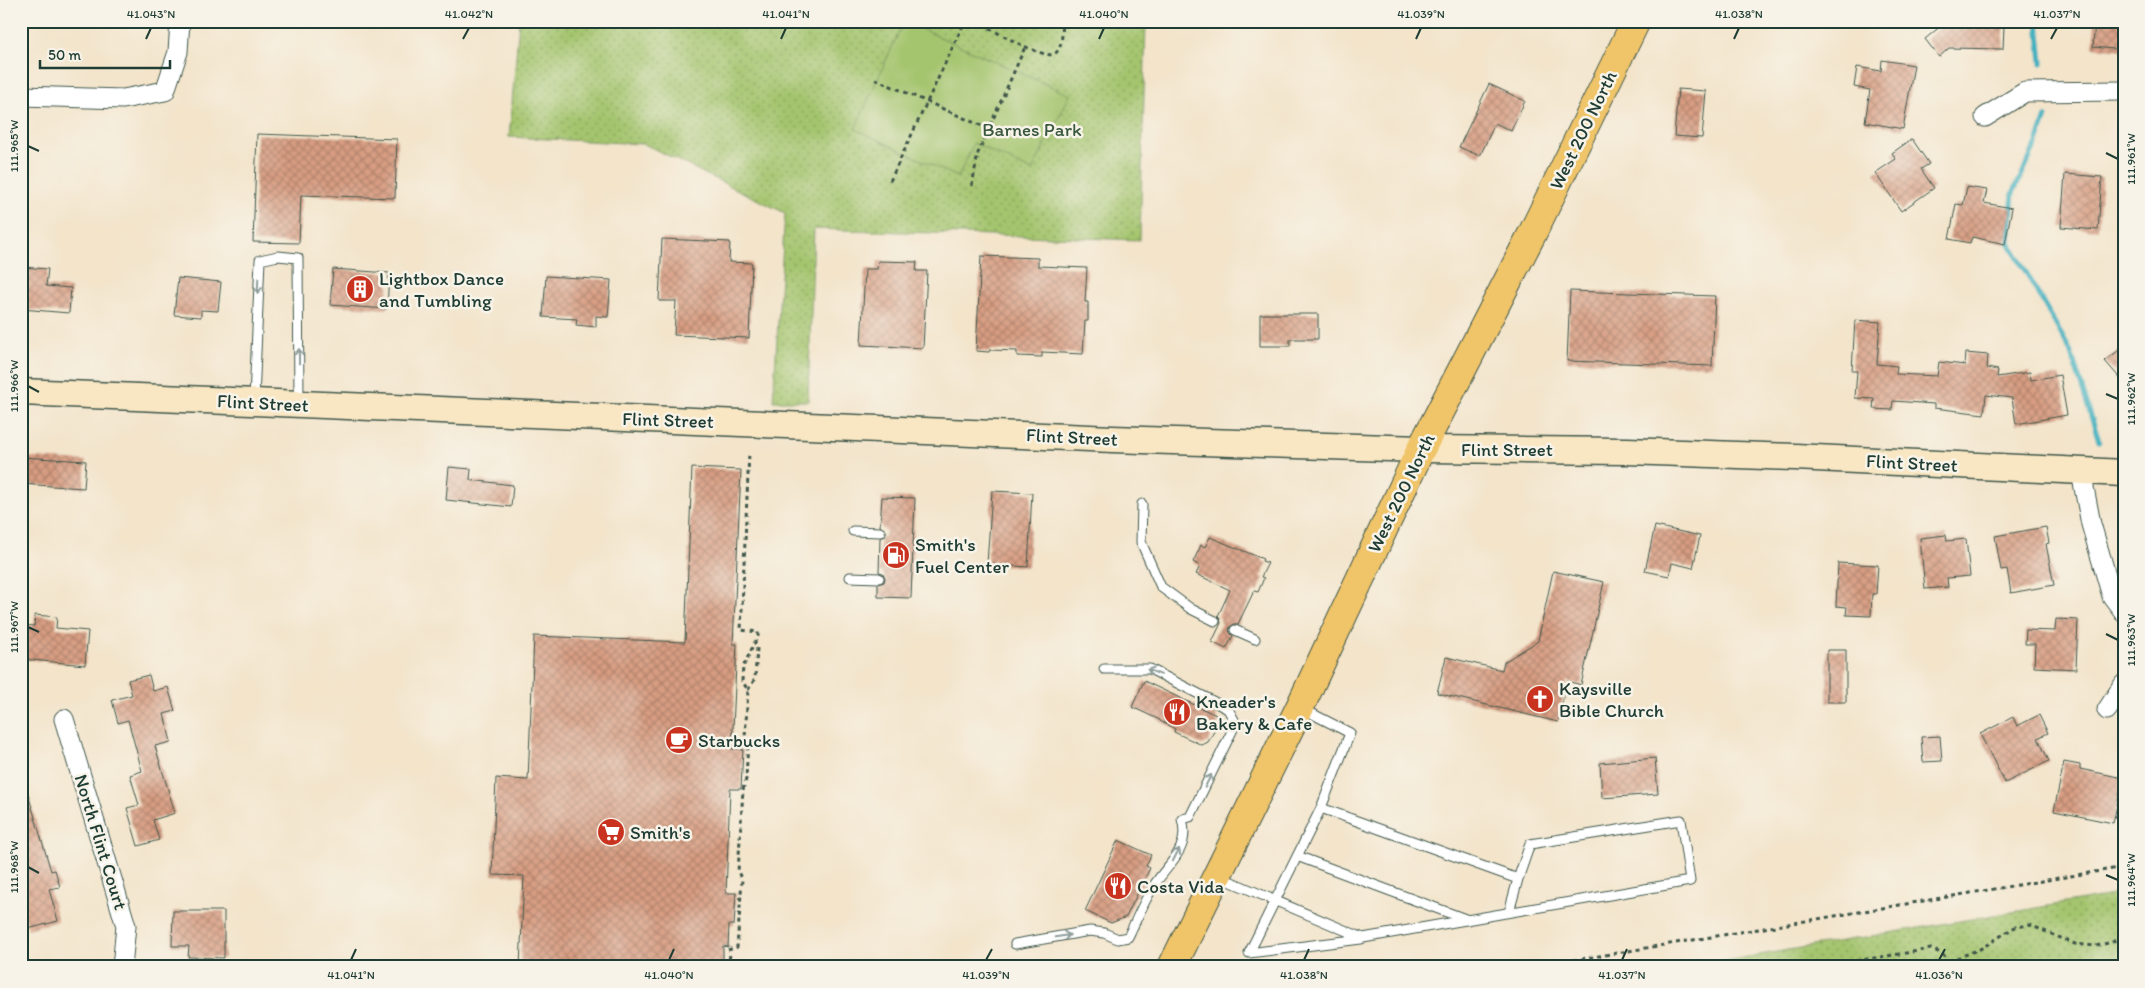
<svg xmlns="http://www.w3.org/2000/svg" width="2145" height="988" font-family="Itim,sans-serif">
<style>
.green{fill:url(#green-dots);stroke:#628151}
.pitch{fill:#a4c56e;stroke:#628151}
.lines{fill:none;stroke-linecap:round;stroke-linejoin:round}
.stream{stroke:#43b1c0;stroke-width:5}
.building{fill:url(#building-cross-hatch)}
.lane-casing{stroke:#3f564a;stroke-width:11}
.street-casing{stroke:#3f564a;stroke-width:21}
.secondary-casing{stroke:#3f564a;stroke-width:29}
.primary-casing{stroke:#3f564a;stroke-width:30}
.path{stroke:#3f564a;stroke-width:3;stroke-dasharray:4 4;stroke-linecap:butt}
.lane{stroke:#fff;stroke-width:9}
.street{stroke:#fff;stroke-width:19}
.secondary{stroke:#f9e7c3;stroke-width:26}
.primary{stroke:#f0c469;stroke-width:28}
.oneway{stroke:#8f9e9a}
.ticks{fill:none;stroke:#1f3d34;stroke-width:2}
.labels{text-anchor:middle;dominant-baseline:central;stroke-width:5;stroke-linejoin:round;paint-order:stroke}
.park-label{font-size:19px;fill:#3a5840;stroke:#f7f3e8}
.street-label{font-size:19px;fill:#1f3d34;stroke:#f7f3e8}
.poi-label{font-size:19px;fill:#1f3d34;stroke:#f7f3e8;text-anchor:start}
.neatline{fill:none;stroke:#1f3d34;stroke-width:2}
.ticks-label{font-size:12px;text-anchor:middle;fill:#1f3d34}
</style>
<defs>
<pattern id="green-dots" width="8" height="8" patternUnits="userSpaceOnUse" patternTransform="scale(1.25)"><rect width="8" height="8" fill="#a4c56e"/><path d="M2 2h.1M6 6h.1" fill="none" stroke="#85a15b" stroke-width="1.8" stroke-linecap="round"/></pattern>
<pattern id="building-cross-hatch" width="8" height="8" patternUnits="userSpaceOnUse" patternTransform="scale(1.25)"><rect width="8" height="8" fill="#d89d82"/><path d="M0 0l8 8M0 8l8-8" fill="none" stroke="#af816b"/></pattern>
</defs>
<rect width="100%" height="100%" fill="#f7f3e8"/>
<filter id="ink" filterUnits="userSpaceOnUse"><feTurbulence type="fractalNoise" baseFrequency=".02" numOctaves="2"/><feDisplacementMap in="SourceGraphic" scale="10" xChannelSelector="R" yChannelSelector="G"/><feConvolveMatrix kernelMatrix="1 2 1 2 8 2 1 2 1" color-interpolation-filters="sRGB"/></filter>
<filter id="wash" filterUnits="userSpaceOnUse"><feTurbulence type="fractalNoise" baseFrequency=".0096" numOctaves="4" result="noise"/><feDisplacementMap in="SourceGraphic" scale="20" xChannelSelector="R" yChannelSelector="G"/><feGaussianBlur stdDeviation="1.12" result="paint"/><feColorMatrix in="noise" values="0 0 0 0 0 0 0 0 0 0 0 0 0 0 0 0 0 1.4 0 .05"/><feComposite in="paint" operator="in"/></filter>
<g filter="url(#wash)">
<rect width="100%" height="100%" fill="#f3e4ca"/>
<!-- green -->
<path class="green" d="M519,21H1146L1140,240L814,229L808,401H773L785,213L644,144L509,137Z
M2124,893V962L2111,967H1689Z"/>
<!-- pitch -->
<path class="pitch" d="M904,21L1070,95L1032,171L974,143L958,177L855,129Z"/>
<g class="lines">
<!-- stream -->
<path class="stream" d="M2038,21L2042,63
M2046,117L2036,145L2013,193L2009,242L2070,350L2099,441"/>
</g>
<g id="blocks">
<!-- building -->
<path class="building" d="M1947,21H1999L2004,27L2003,49L1949,48L1939,57L1925,39Z
M2095,21H2124V50L2093,47Z
M1882,60L1914,65L1903,129L1865,122L1870,90L1854,87L1857,67L1881,71Z
M1489,84L1525,101L1511,131L1495,123L1480,156L1459,147Z
M1678,89L1706,91L1702,138L1674,136Z
M257,134L397,139L395,198L301,195L299,243L253,242Z
M1912,139L1929,164L1921,169L1934,188L1901,211L1875,173L1896,159L1892,153Z
M2065,174L2102,177L2098,230L2061,227Z
M1967,187L1987,190L1984,203L2012,208L2005,244L1972,237L1970,243L1949,239L1956,204L1963,205Z
M662,239L730,242L729,262L752,263L749,338L674,335L676,301H659Z
M981,256L1038,258V266L1087,268L1085,302H1088V321H1085L1083,354L1042,352V357L1017,356V351L990,350L989,352L976,351Z
M878,261L917,262L916,271H927L923,348L861,345L865,269H877Z
M21,267L48,269L46,286L71,288L69,313L21,309Z
M333,269L389,273L387,309L330,305Z
M546,276L611,280L608,317L596,316V327L576,325L577,319L543,317Z
M178,278L221,282L218,311L201,310V317L174,315Z
M1570,291L1715,296L1712,366L1567,361Z
M1260,314H1318V339H1290V346H1260Z
M1855,320L1880,322L1877,364L1897,366L1896,374L1937,376L1939,362L1965,365L1966,353L1988,355L1987,368L1998,370L1997,377L2030,372L2031,380L2060,375L2067,415L2016,424L2012,398L1986,395L1984,414L1934,408V404L1893,401L1892,410L1873,409L1874,399L1855,398L1857,371H1852Z
M2124,346V383L2105,361Z
M21,457L86,461L84,488L21,484Z
M449,467L471,469L470,480L513,485L511,507L446,500Z
M692,468L741,470L733,644H737L732,749H743L741,789H730L726,893H736L734,925H729L728,947L723,946V967H520L524,876L492,875L496,778L528,780L534,636L685,642Z
M992,491L1032,493L1028,567L987,564Z
M882,497L915,498L911,598L878,597V584L884,582L885,578L883,573L879,572L880,538L885,536L886,532L880,526Z
M1655,526L1700,536L1693,568L1672,563L1669,576L1645,571Z
M2046,527L2049,543L2046,544L2054,585L2011,593L2007,569L2001,570L1995,536Z
M1946,535L1947,541L1966,539L1970,576L1947,578L1948,587L1925,589L1920,538Z
M1210,537L1263,559L1262,561L1268,563L1261,577L1264,578L1258,592L1254,591L1238,624H1234L1230,627L1229,631L1233,636L1226,649L1212,642L1221,623L1220,618L1218,616L1230,590L1196,574L1200,566L1193,562L1201,545L1205,547Z
M1838,563L1878,565L1876,594H1872L1871,616L1846,615L1847,607L1836,606Z
M1553,571L1604,582L1581,685L1567,681L1558,722L1437,693L1446,657L1502,670L1504,662L1538,641Z
M35,615L57,617L56,628L88,631L85,665L21,659L23,625L34,626Z
M2056,619L2078,620L2076,669L2034,667L2035,644H2025L2026,630L2055,631Z
M1827,650H1846V702H1827Z
M149,675L153,691L168,687L175,711L164,714L171,742L155,746L175,813L153,820L159,840L138,846L127,808L139,805L130,775L142,771L128,720L118,723L112,700L132,695L128,680Z
M1144,681L1216,715L1218,723L1216,728L1208,742L1202,745L1174,732L1175,729L1160,721V720L1132,707Z
M2039,715L2048,733L2038,738L2049,761L2005,783L1980,734L2013,717L2017,726Z
M1940,736L1942,761L1923,762L1921,737Z
M1655,758L1658,794L1602,798L1600,763Z
M2064,762L2080,765V769L2123,778L2113,823L2054,811Z
M25,784L51,871L55,870L60,887L49,889L58,921L28,929L21,902V785Z
M1118,840L1151,855L1146,866L1150,868L1126,917L1111,923L1085,911Z
M173,911H224V958L188,957L189,946H172Z"/>
</g>
</g>
<g filter="url(#ink)">
<use href="#blocks" fill-opacity="0" stroke="#3f564a" stroke-width="1"/>
<g class="lines">
<!-- lane casing -->
<g class="lane-casing">
<path id="lane" d="M254,399L260,260L278,256L298,258L299,402
M1142,504L1141,542L1161,587L1191,609L1215,621
M853,531L880,532
M850,577L879,578
M1235,630L1255,639
M1303,709L1350,733L1321,808L1518,879
M1321,808L1249,953L1361,939
M1297,856L1468,920
M1220,877L1363,938L1690,881L1681,820L1530,844L1518,879L1509,912
M1015,944L1090,931L1104,933L1118,939L1128,937C1136,921 1143,903 1153,887C1167,864 1191,850 1182,819L1190,817L1233,729L1234,720L1228,709L1150,669H1104"/>
</g>
<!-- street casing -->
<g class="street-casing">
<path id="street" d="M21,96L123,99L165,91L178,52L180,21
M1985,117L2025,92L2124,91
M2081,472L2091,524L2112,596L2124,612
M2107,710L2124,684
M64,719L126,926L122,967"/>
</g>
<!-- secondary casing -->
<g class="secondary-casing">
<path id="secondary" d="M21,392L1112,439L1421,449L1627,451L1795,457L2124,473"/>
</g>
<!-- primary casing -->
<g class="primary-casing">
<path id="primary" d="M1172,967L1300,707L1421,449L1532,234L1636,21"/>
</g>
<!-- path -->
<path class="path" d="M975,21C988,27 1044,60 1054,54C1063,50 1062,30 1063,21
M875,79L989,129
M890,181L965,21
M972,186L978,153L1025,47
M748,690L755,679L757,648L755,643
M728,950L737,947L742,880L738,872L743,790L746,779L748,742L745,738L748,690L742,681L743,667L758,636V632L741,630L749,452
M1949,961L1980,949L2015,927L2030,925L2075,944L2096,946L2112,942L2124,936
M729,967L730,950
M1534,967L2124,867
M1817,967L1931,949C1941,953 1948,956 1951,967"/>
<!-- lane -->
<use href="#lane" class="lane"/>
<!-- street -->
<use href="#street" class="street"/>
<!-- secondary -->
<use href="#secondary" class="secondary"/>
<!-- primary -->
<use href="#primary" class="primary"/>
</g>
<!-- one-way arrows -->
<defs><path id="oneway-shaft" d="M-6 0H5M1.5-3L5.5 0L1.5 3" fill="none" stroke-width="1.6" stroke-linecap="round" stroke-linejoin="round" transform="scale(1.25)"/></defs>
<g class="oneway">
<use href="#oneway-shaft" transform="translate(258 286) rotate(92)"/>
<use href="#oneway-shaft" transform="translate(299 356) rotate(-90)"/>
<use href="#oneway-shaft" transform="translate(1154 672) rotate(-158)"/>
<use href="#oneway-shaft" transform="translate(1208 781) rotate(-63)"/>
<use href="#oneway-shaft" transform="translate(1176 855) rotate(-63)"/>
<use href="#oneway-shaft" transform="translate(1063 936) rotate(-10)"/>
</g>
</g>
<!-- ticks -->
<path class="ticks" d="M146,39L151,28M463,39L469,28M781,39L786,28M1099,39L1104,28M1416,39L1421,28M1734,39L1739,28M2051,39L2057,28M28,146L39,151M2106,153L2118,159M28,386L39,392M2106,394L2118,399M28,627L39,632M2106,634L2118,640M28,867L39,873M2106,875L2118,880M351,960L356,949M669,960L674,949M986,960L992,949M1304,960L1309,949M1622,960L1627,949M1939,960L1945,949"/>
<!-- icons -->
<defs>
<g id="building-disc" transform="scale(1.4375)"><circle r="9.5" fill="#c8321e" stroke="#f7f3e8"/><path d="M-4-6H4V6H1V3H-1V6H-4ZM-2.5-4.3h1.7v1.8h-1.7ZM.8-4.3h1.7v1.8H.8ZM-2.5-1h1.7V.8h-1.7ZM.8-1h1.7V.8H.8Z" fill="#fff"/></g>
<g id="fuel-disc" transform="scale(1.4375)"><circle r="9.5" fill="#c8321e" stroke="#f7f3e8"/><path d="M-5.5-6h7V0h2V4h1.3V-2.5L3-4.5l.8-.8L6-3V5H2.5V1h-1V6h-7ZM-4.2-4.7v3.2H.2V-4.7Z" fill="#fff"/></g>
<g id="church-disc" transform="scale(1.4375)"><circle r="9.5" fill="#c8321e" stroke="#f7f3e8"/><path d="M-1.2-6h2.4v3.5h3.3v2.4h-3.3V6h-2.4V-.1h-3.3v-2.4h3.3Z" fill="#fff"/></g>
<g id="restaurant-disc" transform="scale(1.4375)"><circle r="9.5" fill="#c8321e" stroke="#f7f3e8"/><path d="M-5-6h1v4h1v-4h1v4h1v-4h1v5L-1.5 .5V6h-2V.5L-5-1ZM5-6V6H3V1.5H1.5Q1.5-4 5-6Z" fill="#fff"/></g>
<g id="cafe-disc" transform="scale(1.4375)"><circle r="9.5" fill="#c8321e" stroke="#f7f3e8"/><path d="M-5.5-4.5H6V0H3Q3 3.5 0 3.5H-2.5Q-5.5 3.5-5.5 0ZM3-3.2v2h1.7v-2ZM-6 4.5H4V6H-6Z" fill="#fff"/></g>
<g id="supermarket-disc" transform="scale(1.4375)"><circle r="9.5" fill="#c8321e" stroke="#f7f3e8"/><path d="M-6-5.5h2.5l.6 2H6L4.5 2H-2.5L-4.4-4H-6ZM-1.5 3.2a1.3 1.3 0 1 0 .1 0ZM3 3.2a1.3 1.3 0 1 0 .1 0Z" fill="#fff"/></g>
</defs>
<g fill-rule="evenodd">
<use href="#building-disc" x="360" y="289"/>
<use href="#fuel-disc" x="896" y="555"/>
<use href="#church-disc" x="1540" y="699"/>
<use href="#restaurant-disc" x="1177" y="712"/>
<use href="#cafe-disc" x="679" y="740"/>
<use href="#supermarket-disc" x="611" y="832"/>
<use href="#restaurant-disc" x="1118" y="886"/>
</g>
<g class="labels">
<!-- park labels -->
<g class="park-label">
<text x="1032" y="129">Barnes Park</text>
</g>
<!-- street labels -->
<g class="street-label">
<text transform="translate(1583 130) rotate(-64)">West 200 North</text>
<text transform="translate(263 403) rotate(3)">Flint Street</text>
<text transform="translate(668 420) rotate(2)">Flint Street</text>
<text transform="translate(1072 437) rotate(3)">Flint Street</text>
<text x="1507" y="449">Flint Street</text>
<text transform="translate(1912 463) rotate(3)">Flint Street</text>
<text transform="translate(1401 493) rotate(-64)">West 200 North</text>
<text transform="translate(101 842) rotate(73)">North Flint Court</text>
</g>
<!-- poi labels -->
<g class="poi-label">
<text x="379" y="278">Lightbox Dance<tspan x="379" dy="22">and Tumbling</tspan></text>
<text x="915" y="544">Smith's<tspan x="915" dy="22">Fuel Center</tspan></text>
<text x="1559" y="688">Kaysville<tspan x="1559" dy="22">Bible Church</tspan></text>
<text x="1196" y="701">Kneader's<tspan x="1196" dy="22">Bakery &amp; Cafe</tspan></text>
<text x="698" y="740">Starbucks</text>
<text x="630" y="832">Smith's</text>
<text x="1137" y="886">Costa Vida</text>
</g>
</g>
<!-- margin -->
<rect width="2145" height="988" fill="none" stroke="#f7f3e8" stroke-width="55"/>
<!-- scale -->
<path d="M40 60v8h130v-8" fill="none" stroke="#1f3d34" stroke-width="2.5"/>
<text x="48" y="60" font-size="15" fill="#1f3d34" stroke="#f7f3e8" stroke-width="4" paint-order="stroke">50 m</text>
<rect x="28" y="28" width="2090" height="932" class="neatline"/>
<g class="ticks-label">
<text x="151" y="18">41.043°N</text>
<text x="469" y="18">41.042°N</text>
<text x="786" y="18">41.041°N</text>
<text x="1104" y="18">41.040°N</text>
<text x="1421" y="18">41.039°N</text>
<text x="1739" y="18">41.038°N</text>
<text x="2057" y="18">41.037°N</text>
<text transform="translate(14 146) rotate(-90)" y="4">111.965°W</text>
<text transform="translate(2131 159) rotate(-90)" y="4">111.961°W</text>
<text transform="translate(14 386) rotate(-90)" y="4">111.966°W</text>
<text transform="translate(2131 399) rotate(-90)" y="4">111.962°W</text>
<text transform="translate(14 627) rotate(-90)" y="4">111.967°W</text>
<text transform="translate(2131 640) rotate(-90)" y="4">111.963°W</text>
<text transform="translate(14 867) rotate(-90)" y="4">111.968°W</text>
<text transform="translate(2131 880) rotate(-90)" y="4">111.964°W</text>
<text x="351" y="979">41.041°N</text>
<text x="669" y="979">41.040°N</text>
<text x="986" y="979">41.039°N</text>
<text x="1304" y="979">41.038°N</text>
<text x="1622" y="979">41.037°N</text>
<text x="1939" y="979">41.036°N</text>
</g>
</svg>
